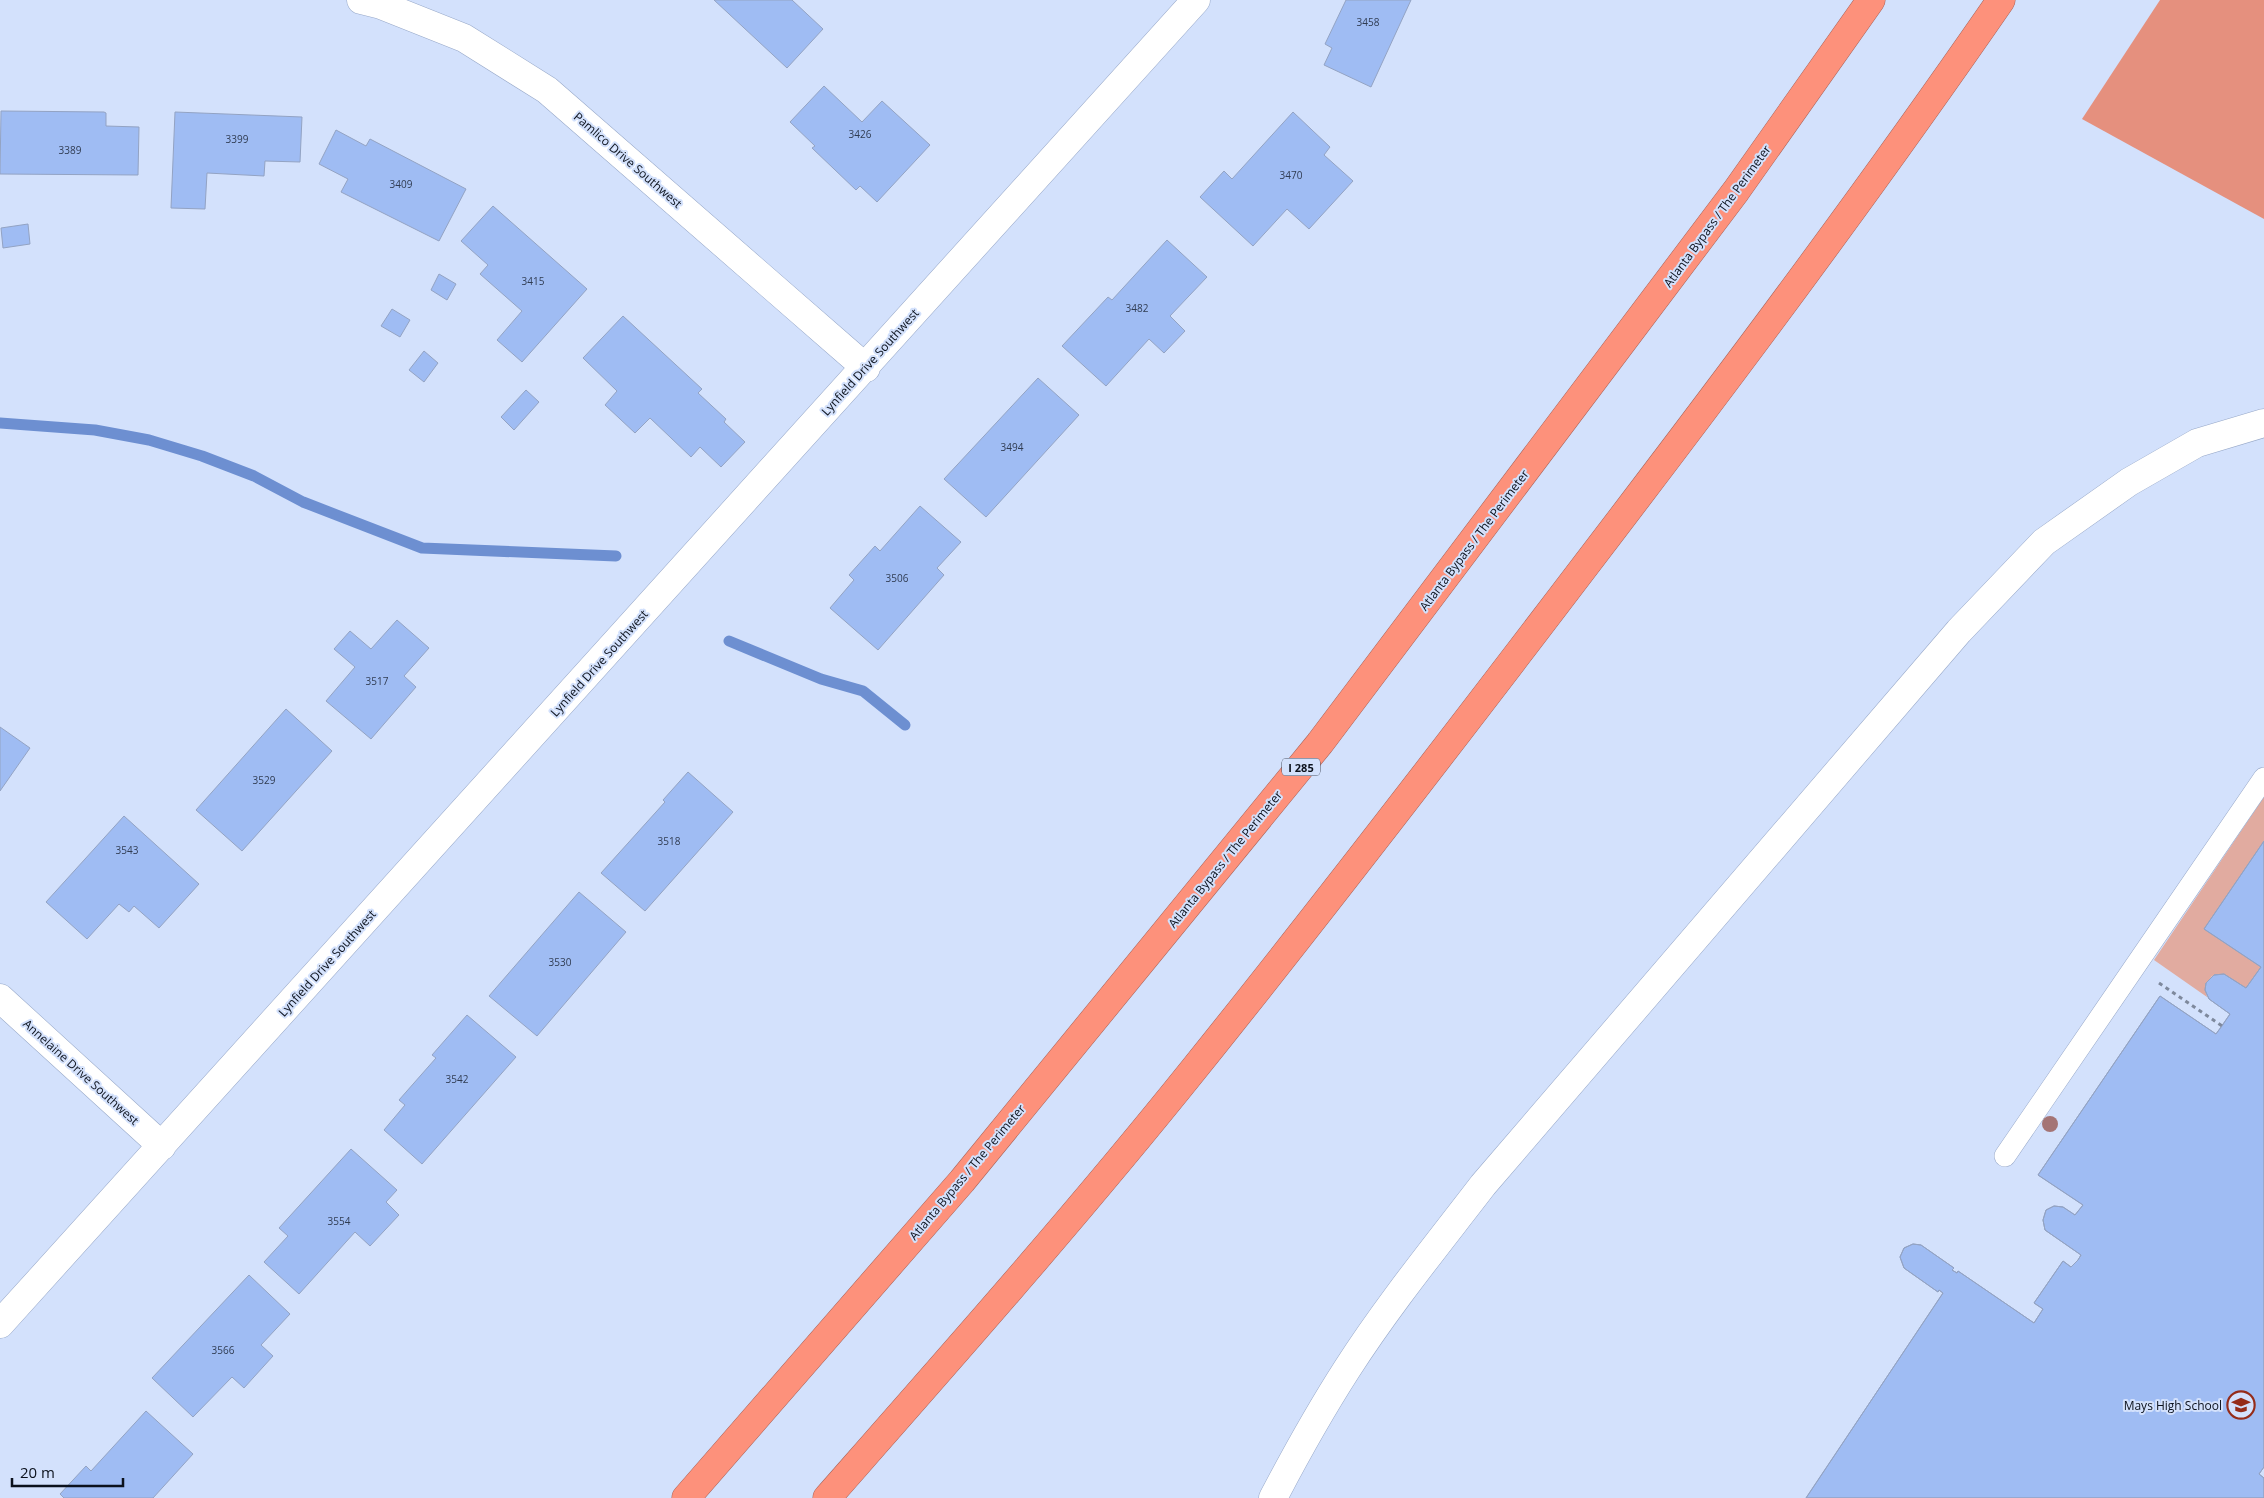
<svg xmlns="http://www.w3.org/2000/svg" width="2264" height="1498" font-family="'Open Sans',sans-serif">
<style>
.green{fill:#e1aba0}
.forest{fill:#e5907e}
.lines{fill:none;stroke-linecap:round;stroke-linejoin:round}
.stream{stroke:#6d8fd1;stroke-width:11}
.building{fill:#9fbcf3;stroke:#93a3c3}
.lane-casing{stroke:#97a8c8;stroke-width:22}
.street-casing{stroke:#97a8c8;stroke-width:29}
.highway-casing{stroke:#a8645a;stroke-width:29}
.path{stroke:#7e899d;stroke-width:3;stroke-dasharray:4 4;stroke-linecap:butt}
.lane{stroke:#fff;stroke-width:21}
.street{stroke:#fff;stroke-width:28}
.highway{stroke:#fd917b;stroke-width:28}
.tree{fill:#a47475}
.labels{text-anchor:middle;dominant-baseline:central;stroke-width:4;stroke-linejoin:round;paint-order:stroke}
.number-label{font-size:10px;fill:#303c52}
.shield{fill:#d3e1fc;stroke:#474f5f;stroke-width:1}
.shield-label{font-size:11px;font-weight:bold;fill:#0b111c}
.street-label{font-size:12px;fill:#0b111c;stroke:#d3e1fc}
.poi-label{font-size:12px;fill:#0b111c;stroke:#d3e1fc;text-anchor:end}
</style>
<rect width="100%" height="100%" fill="#d3e1fc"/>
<!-- green -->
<path class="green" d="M2264,797V841L2205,929L2261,967L2246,988L2221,974L2212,976L2205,985L2207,997L2154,960Z"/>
<!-- forest -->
<path class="forest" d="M2160,0H2264V219L2082,119Z"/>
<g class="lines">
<!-- stream -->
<path class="stream" d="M0,423L95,430L149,440L202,456L254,476L303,502L422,548L616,556
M729,641L821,679L863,691L905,725"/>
</g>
<!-- building -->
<path class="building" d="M714,0H792L823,29L787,68Z
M1346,0H1411L1371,87L1324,65L1332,48L1325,44Z
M824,86L862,122L882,101L930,145L877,202L860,186L856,190L812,148L815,146L790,122Z
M1,111L104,112L106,113V126L139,127L138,175L0,174Z
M175,112L302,117L300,162L265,161L264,176L207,173L205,209L171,208Z
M1293,112L1330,147L1324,155L1353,181L1309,229L1287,209L1253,246L1200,197L1224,171L1232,179Z
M336,130L366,146L370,139L466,189L439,241L341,192L348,179L319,164Z
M493,206L587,289L522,362L497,340L522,311L480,274L488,265L461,241Z
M28,224L30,244L3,248L1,228Z
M1167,240L1207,277L1170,316L1185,331L1164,353L1149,339L1106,386L1062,346L1108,297L1112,300Z
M439,274L456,284L447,300L431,290Z
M392,309L410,320L400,337L381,326Z
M623,316L702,389L698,393L726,419L724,422L745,442L721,467L700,447L691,457L650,418L635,433L605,405L617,391L583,358Z
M424,351L438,363L424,382L409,370Z
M1038,378L1079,415L986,517L944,479Z
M526,390L539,402L514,430L501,417Z
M920,506L961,542L937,568L944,575L878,650L830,608L854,580L849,575L875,546L880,551Z
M397,620L429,648L404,676L416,687L371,739L326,701L355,667L334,649L350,631L371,649Z
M286,709L332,751L242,851L196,810Z
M0,727L30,748L0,791Z
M688,772L733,812L645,911L601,873L665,802L663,800Z
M124,816L199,884L159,928L134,906L129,912L119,904L87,939L46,902Z
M2264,841V1467L2259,1474L2264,1478V1498H1806L1943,1293L1939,1290L1938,1292L1904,1268L1900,1257L1904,1248L1913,1244L1921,1245L1954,1268L1952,1270L1957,1273L1958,1271L2034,1323L2043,1309L2034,1303L2063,1261L2071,1267L2078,1260L2081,1255L2045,1230L2043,1220L2046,1210L2054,1206L2063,1207L2075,1215L2083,1205L2038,1175L2160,996L2216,1034L2222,1026L2230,1014L2209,999L2205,990L2206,983L2214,975L2224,974L2246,988L2261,967L2204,929Z
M2264,841V1467L2259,1474L2264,1478V1498H1806L1943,1293L1939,1290L1938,1292L1904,1268L1900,1257L1904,1248L1913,1244L1921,1245L1954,1268L1952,1270L1957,1273L1958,1271L2034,1323L2043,1309L2034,1303L2063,1261L2071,1267L2078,1260L2081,1255L2045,1230L2043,1220L2046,1210L2054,1206L2063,1207L2075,1215L2083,1205L2038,1175L2160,996L2216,1034L2230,1014L2209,999L2205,990L2206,983L2214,975L2224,974L2246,988L2261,967L2204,929Z
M579,892L626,932L537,1036L489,996Z
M467,1015L516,1057L422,1164L384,1130L405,1105L399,1100L436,1058L432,1055Z
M351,1149L397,1190L386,1202L399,1215L370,1246L355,1232L299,1294L264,1262L288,1236L279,1228Z
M249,1275L290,1314L261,1345L273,1356L244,1388L232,1377L193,1417L152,1378Z
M146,1411L193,1454L153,1498H64L60,1494L86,1466L91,1471Z"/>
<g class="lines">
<!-- lane casing -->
<g class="lane-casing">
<path id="lane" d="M2005,1156L2264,778"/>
</g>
<!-- street casing -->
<g class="street-casing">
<path id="street" d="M361,0L381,5L464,38L547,90L866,368
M0,998L162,1146
M0,1324L1196,0
M1273,1498C1296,1454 1320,1411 1347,1369C1388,1305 1437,1245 1483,1185L1959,631L2044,542L2129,482L2197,443L2264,423"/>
</g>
<!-- highway casing -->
<g class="highway-casing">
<path id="highway" d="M686,1498L962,1181L1320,743L1736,191L1871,0
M827,1498C951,1357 1076,1216 1194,1069C1326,905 1454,738 1582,570C1725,383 1867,194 2001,0"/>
</g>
<!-- path -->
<path class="path" d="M2159,983L2222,1026"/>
<!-- lane -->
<use href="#lane" class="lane"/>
<!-- street -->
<use href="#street" class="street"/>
<!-- highway -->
<use href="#highway" class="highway"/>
</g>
<!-- trees -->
<circle class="tree" cx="2050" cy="1124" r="8"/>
<!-- icons -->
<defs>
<g id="school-ring" transform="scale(1.4375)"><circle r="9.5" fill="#d3e1fc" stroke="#952c19" stroke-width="1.5"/><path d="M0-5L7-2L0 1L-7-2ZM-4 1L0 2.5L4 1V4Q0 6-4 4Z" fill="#952c19"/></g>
</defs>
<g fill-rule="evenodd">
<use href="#school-ring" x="2241" y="1405"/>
</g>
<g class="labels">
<!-- number labels -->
<g class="number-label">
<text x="1368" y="22">3458</text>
<text x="860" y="134">3426</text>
<text x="237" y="139">3399</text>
<text x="70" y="150">3389</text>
<text x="1291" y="175">3470</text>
<text x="401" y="184">3409</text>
<text x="533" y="281">3415</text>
<text x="1137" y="308">3482</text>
<text x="1012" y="447">3494</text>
<text x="897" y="578">3506</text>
<text x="377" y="681">3517</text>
<text x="264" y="780">3529</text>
<text x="669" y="841">3518</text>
<text x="127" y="850">3543</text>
<text x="560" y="962">3530</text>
<text x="457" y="1079">3542</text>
<text x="339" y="1221">3554</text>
<text x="223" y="1350">3566</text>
</g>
<!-- shield labels -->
<rect class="shield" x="1282" y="758.5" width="38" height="17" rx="4"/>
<g class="shield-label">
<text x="1301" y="767">I 285</text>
</g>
<!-- street labels -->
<g class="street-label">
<text transform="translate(628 160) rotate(41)">Pamlico Drive Southwest</text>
<text transform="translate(1717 216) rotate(-54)">Atlanta Bypass / The Perimeter</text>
<text transform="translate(870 362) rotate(-48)">Lynfield Drive Southwest</text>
<text transform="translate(1474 540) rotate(-53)">Atlanta Bypass / The Perimeter</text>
<text transform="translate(599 663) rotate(-48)">Lynfield Drive Southwest</text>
<text transform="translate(1225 859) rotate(-51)">Atlanta Bypass / The Perimeter</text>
<text transform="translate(327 963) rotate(-48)">Lynfield Drive Southwest</text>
<text transform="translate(81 1072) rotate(42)">Annelaine Drive Southwest</text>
<text transform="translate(967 1172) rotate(-50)">Atlanta Bypass / The Perimeter</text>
</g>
<!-- poi labels -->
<g class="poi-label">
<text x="2222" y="1405">Mays High School</text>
</g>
</g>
<!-- scale -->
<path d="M12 1478v8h111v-8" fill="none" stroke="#0b111c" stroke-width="2.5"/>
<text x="20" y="1478" font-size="15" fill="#0b111c" stroke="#d3e1fc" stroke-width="4" paint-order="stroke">20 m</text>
</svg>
